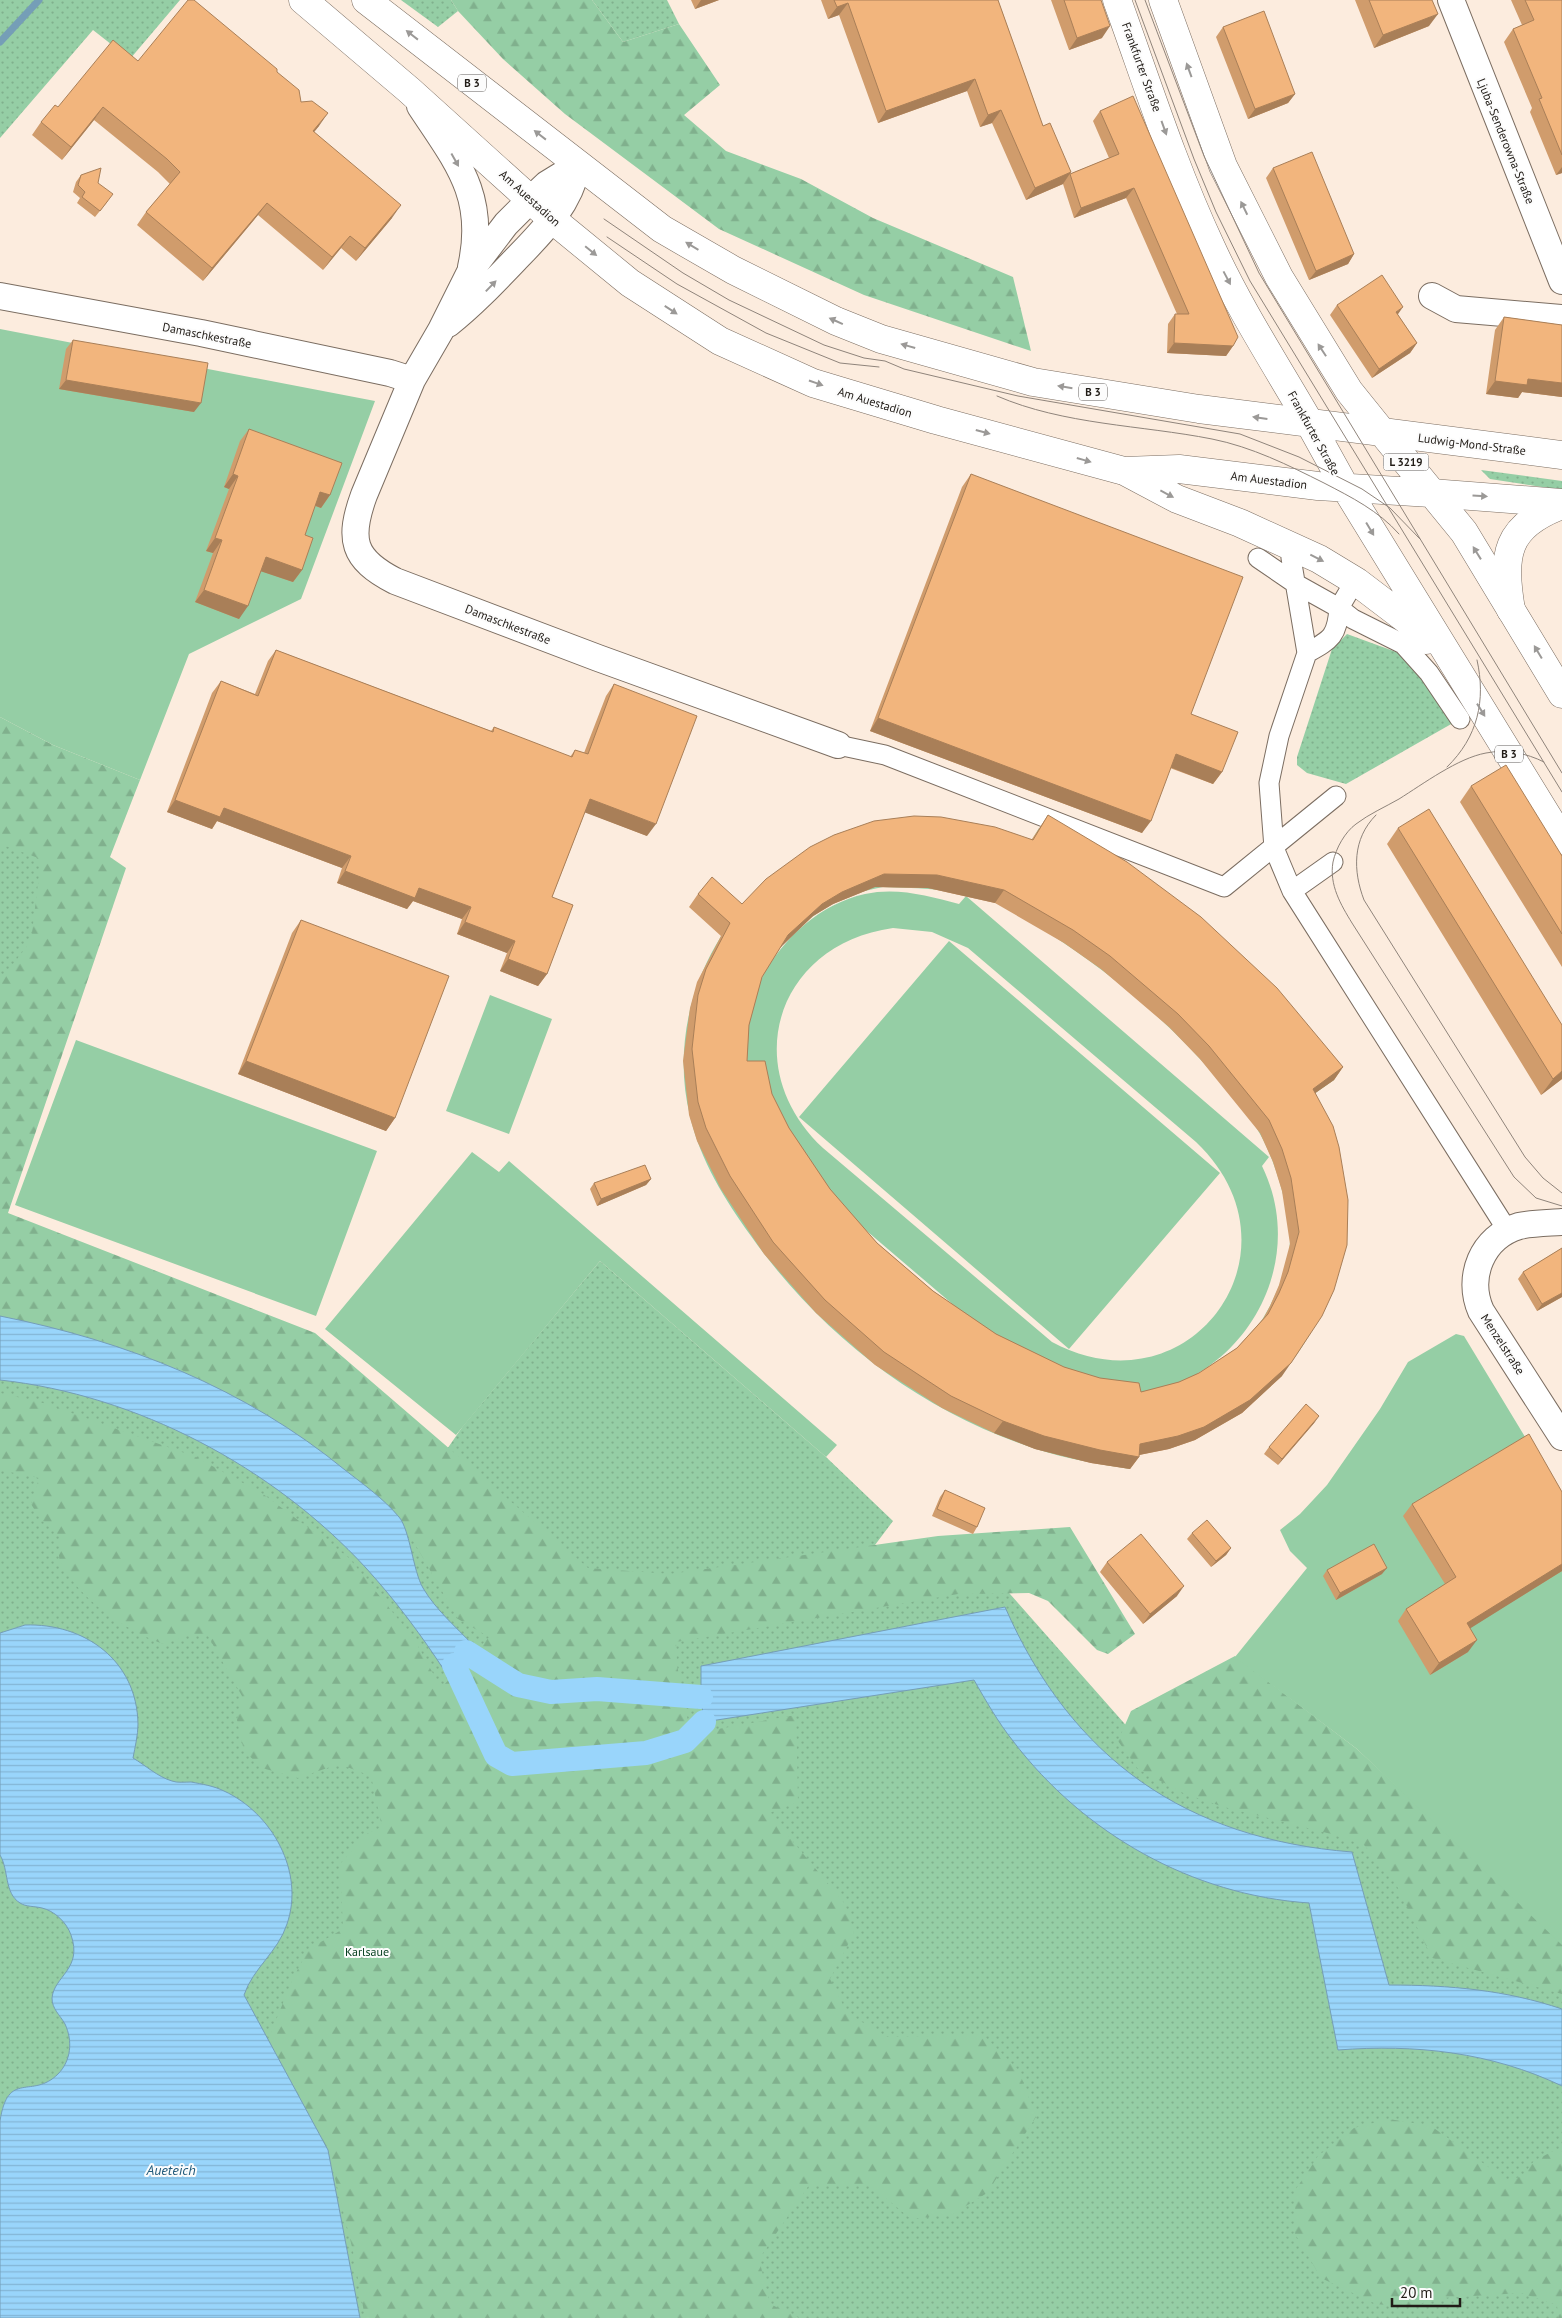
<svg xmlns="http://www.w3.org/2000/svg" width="1562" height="2318" font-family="'PT Sans',sans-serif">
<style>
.grass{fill:url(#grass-dots)}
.forest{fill:url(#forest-firs)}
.garden{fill:#95cea5;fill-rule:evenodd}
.water{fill:url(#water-rules);stroke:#759eb7}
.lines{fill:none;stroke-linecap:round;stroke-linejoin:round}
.stream{stroke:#759eb7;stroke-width:7}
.canal{stroke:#99d5fb;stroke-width:24}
.pedestrian-casing{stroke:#7b6d61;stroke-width:21}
.minor-casing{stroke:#7b6d61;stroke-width:28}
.secondary-casing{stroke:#7b6d61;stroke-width:29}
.primary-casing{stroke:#7b6d61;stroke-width:29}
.pedestrian{stroke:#fff;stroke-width:19}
.minor{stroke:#fff;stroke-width:26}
.secondary{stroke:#fff;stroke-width:28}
.primary{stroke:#fff;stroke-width:28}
.tram{stroke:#8f847b;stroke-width:1}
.wall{fill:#d09c6c;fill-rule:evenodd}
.shaded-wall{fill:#a97f58}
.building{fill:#f2b57d;stroke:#a97f58;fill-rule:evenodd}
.oneway{fill:#9b9997}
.labels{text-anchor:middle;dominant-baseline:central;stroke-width:4;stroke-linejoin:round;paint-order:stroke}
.shield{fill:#fcfcfc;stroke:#635f5c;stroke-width:1}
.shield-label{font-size:11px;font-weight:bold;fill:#211c17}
.street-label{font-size:12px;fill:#211c17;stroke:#fcfcfc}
.park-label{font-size:12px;fill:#013b1b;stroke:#fcfcfc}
.water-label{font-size:14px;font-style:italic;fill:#225b7b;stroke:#fcfcfc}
</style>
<defs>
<pattern id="grass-dots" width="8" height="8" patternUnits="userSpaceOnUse" patternTransform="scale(1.25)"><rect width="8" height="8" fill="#95cea5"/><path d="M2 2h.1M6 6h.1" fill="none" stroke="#80b08d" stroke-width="1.8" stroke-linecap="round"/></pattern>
<pattern id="forest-firs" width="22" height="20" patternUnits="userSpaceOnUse" patternTransform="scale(1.25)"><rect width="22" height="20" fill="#95cea5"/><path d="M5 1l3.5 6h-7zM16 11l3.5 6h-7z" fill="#80b08d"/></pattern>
<pattern id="water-rules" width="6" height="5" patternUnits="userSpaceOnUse" patternTransform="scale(1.25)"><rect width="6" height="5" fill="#99d5fb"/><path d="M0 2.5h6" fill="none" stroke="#84b6d6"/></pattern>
</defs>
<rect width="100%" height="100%" fill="#fcecde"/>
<!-- grass -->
<path class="grass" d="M0,0H180L130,59L93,30L0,138Z
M401,0H451L458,11L438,27Z
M592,0H667L679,24L623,42Z
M1481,470L1562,481V490L1490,479Z
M1347,634L1399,653L1460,719L1346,784L1307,773L1297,765V757L1332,649Z
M0,774L60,810L0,1185Z
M0,1232L296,1368L540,1628L995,1577L1169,1774L1383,1824L1562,1954V2318H0Z
M600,1261L826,1457L893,1521L869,1553L651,1590L571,1571L445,1452L463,1426Z"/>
<!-- forest -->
<path class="forest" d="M451,0H592L623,42L679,24L720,85L684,115L726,151L801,179L873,218L1013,277L1031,351L864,295L719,229L565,114L503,59L458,11Z
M0,717L53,745L140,780L110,857L126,868L8,1213L315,1333L588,1568L670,1574L938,1536L1070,1527L1135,1634L1108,1654L1097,1650L1048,1601L1029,1593L958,1594L676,1642L677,1665L690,1732L707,1731L796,1715L798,1802L769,1813L845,1904L854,1933L830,1979L847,2013L887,2037L983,2035L1019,2071L1036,2117L987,2193L953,2214L911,2219L869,2184L809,2185L759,2259L770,2304L799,2318H365L353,2251L328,2150L268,2040L293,1978L309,1949L343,1929L340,1864L368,1833L382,1827L371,1776L339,1764L298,1778L262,1768L244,1751L237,1720L242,1696L208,1636H187L163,1644C124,1629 81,1601 61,1563C57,1557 60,1544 60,1536L41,1520L31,1504L39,1478L0,1470V1393L43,1403L196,1457L263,1494L349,1558L414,1639L441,1688L489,1637L458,1619L400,1518L257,1409L178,1368L133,1351L88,1336L0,1316V981L31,941L41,859L0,844Z
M1235,1656L1357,1749L1562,1940V1994L1432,1958L1394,1880L1364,1845L1331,1834L1224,1807L1185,1794L1138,1769L1118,1741L1131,1711Z
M1389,2119L1431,2126L1508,2181L1522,2176L1534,2161L1557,2149L1562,2152V2318H1558L1557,2305L1521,2293L1441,2298L1408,2307L1376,2304L1321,2278L1294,2232L1296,2189L1318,2156L1354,2128Z"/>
<!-- garden -->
<path class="garden" d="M0,329L375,401L301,599L189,654L140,780L53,745L0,717Z
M1039,828C1160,895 1249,971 1334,1080L1304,1101C1331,1148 1349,1207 1337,1261C1316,1364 1234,1441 1131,1456L1130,1469C1099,1464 1067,1459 1036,1449C921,1412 821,1335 751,1236C725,1200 700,1160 690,1116C660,996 739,860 864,835C922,823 969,833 1024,853ZM883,887C920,888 958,889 993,902C1011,908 1028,921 1044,930C1109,971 1167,1020 1217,1078C1232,1095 1249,1114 1260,1134C1275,1160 1290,1210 1290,1241C1289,1273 1268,1314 1249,1339C1221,1374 1176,1400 1132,1403L1131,1396C1241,1384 1311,1266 1262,1166L1269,1157L966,896L959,904C929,896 897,887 865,894C802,908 754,969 743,1032C741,1045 742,1060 743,1073L740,1074C733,986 796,901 883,887ZM893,928L932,932L968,948L1196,1142C1310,1250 1190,1416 1052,1342L823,1148C737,1067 777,944 893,928ZM806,1181L807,1180L1025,1366C1005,1359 986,1346 968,1335C904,1294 851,1242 806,1181Z
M949,941L1220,1173L1069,1349L799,1117Z
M490,995L552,1019L509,1134L446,1111Z
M76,1040L377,1151L316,1316L15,1205Z
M472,1152L499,1172L509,1161L837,1445L826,1457L600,1261L456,1435L325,1329Z
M1456,1334L1464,1336L1562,1498V1945L1357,1749L1235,1657L1307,1568L1290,1551L1280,1530L1300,1514L1327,1485L1380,1409L1408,1362Z"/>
<!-- water -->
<path class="water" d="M0,1316C126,1341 245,1388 345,1470C363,1484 384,1499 399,1517C410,1530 413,1571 423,1588C436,1610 456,1627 473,1645L446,1673C422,1636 396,1601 366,1568C273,1467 137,1395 0,1380Z
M1005,1607C1072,1760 1187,1839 1352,1852L1389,1985C1449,1985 1506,1990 1562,2009V2086C1491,2052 1415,2044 1338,2050L1309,1903C1192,1895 1084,1834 1013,1741C998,1722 986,1701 974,1680L704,1722L701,1697V1666Z
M25,1625C84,1623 137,1660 138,1724C138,1735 135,1747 133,1758C145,1765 158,1777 172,1781C177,1783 185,1782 191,1782C202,1784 214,1786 224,1791C272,1813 305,1872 287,1924C278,1952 253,1968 244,1995L328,2150L360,2318H0V2121C8,2069 32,2100 58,2074C71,2061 73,2041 65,2024C60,2015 52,2009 52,1998C54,1976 83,1969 71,1935C67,1923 55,1911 42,1908C34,1906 26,1907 20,1903C4,1893 9,1870 0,1855V1633Z"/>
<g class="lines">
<!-- stream -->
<path class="stream" d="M0,42L39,0"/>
<!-- canal -->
<path class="canal" d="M466,1652L518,1685L551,1692L597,1689L701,1697
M454,1665L496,1755L512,1764L646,1753L685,1741L704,1722"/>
<!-- pedestrian casing -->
<g class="pedestrian-casing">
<path id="pedestrian" d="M1258,558L1296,584L1339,608L1349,591
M1291,558L1307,653L1279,736L1269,783L1274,848L1292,891L1504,1225
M1339,608L1353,619L1403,644L1429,673L1460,719
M1307,653C1332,639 1337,636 1339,608
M838,745L885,755L1224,887L1336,796
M1292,891L1333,862"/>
</g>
<!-- minor casing -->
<g class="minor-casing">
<path id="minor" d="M1451,0L1562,281
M420,106C457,162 487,196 471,267
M578,165L547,184L530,200L506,224L471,270L441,330L412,380L364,495C348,539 352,559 395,581L598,658L838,745
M0,296L201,333L390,373L412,380
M1432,296L1456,309L1562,318
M448,324C472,305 493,283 515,260C543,231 569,206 578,165
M1562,1222C1548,1223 1533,1223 1519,1226C1482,1237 1466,1277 1481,1311L1562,1437"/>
</g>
<!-- secondary casing -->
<g class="secondary-casing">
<path id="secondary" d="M1117,0C1147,83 1174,168 1211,247C1239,308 1276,365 1309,422
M1163,0L1223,166L1279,277L1349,391L1382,432L1562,455
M1431,493L1562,503
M1511,610C1502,555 1505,526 1562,505"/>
</g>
<!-- primary casing -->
<g class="primary-casing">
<path id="primary" d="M303,0L409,90L553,220L630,283L720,341L813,383L936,420L1124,471L1179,469L1318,486L1431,493
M366,0L662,229L733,270L836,321L881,339L1033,382L1199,409L1382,432L1464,532L1562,694
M1309,422L1345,487L1562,840
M1126,472L1177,499L1240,523L1319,559L1357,582L1407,620L1426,640"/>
</g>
<!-- pedestrian -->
<use href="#pedestrian" class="pedestrian"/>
<!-- minor -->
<use href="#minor" class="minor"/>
<!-- secondary -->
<use href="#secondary" class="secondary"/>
<!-- primary -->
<use href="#primary" class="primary"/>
<!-- tram -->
<path class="tram" d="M1135,0L1194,159L1216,212L1250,281L1562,792
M1145,0L1204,156L1259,273L1562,773
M604,219L683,273L729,300L824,345L864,358L885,361L904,369L1018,396L1240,434L1299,457L1362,489L1390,508L1420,539
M607,237L677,284L766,333L840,363L879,367
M997,396C1064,425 1141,425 1212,439C1252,447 1288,465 1324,483C1351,497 1379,511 1399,534
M1544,762C1526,753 1506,749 1486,753C1458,758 1423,784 1399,799C1385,807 1369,814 1356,824C1345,832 1336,848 1333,862C1329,885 1341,905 1352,923L1514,1177L1536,1198L1562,1206
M1447,767C1478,737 1486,700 1477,660
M1376,815C1352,839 1353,871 1364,900L1525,1157L1543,1178L1562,1193"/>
</g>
<!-- wall -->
<path class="wall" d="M691,0H719L695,9Z
M821,0H998L1043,126L1071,172L1070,174L1109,158L1093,121L1100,111L1233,346L1226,356L1167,353L1168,324L1175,314H1177L1126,198L1074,218L1063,184L1026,200L992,123L980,127L967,91L878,123L839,15L828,19Z
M1051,0H1101L1102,38L1069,50Z
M1355,0H1432L1429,26L1374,48Z
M1511,0H1562V173L1556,175L1530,112L1532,108L1504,42L1513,29L1522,25Z
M1223,27L1295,94L1288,103L1248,119L1216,37Z
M277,72L301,102L319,126L314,132L392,218L356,261L341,248L323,270L258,215L203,281L137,225L146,212L170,184L158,172L94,120L62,160L32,135L41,122L58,107Z
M1273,168L1354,254L1348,264L1309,280L1266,178Z
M81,175L98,183L108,201L95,217L77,203L80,198L73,192L76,182Z
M1337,305L1398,315L1417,343L1410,353L1372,378L1330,315Z
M1504,317L1562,325V397L1522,392L1518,398L1486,394L1495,330Z
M73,340L194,412L59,389L66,349Z
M249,429L330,495L321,508L315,506L305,535L302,570L293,582L261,571L239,619L195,602L213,553L206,551L229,489L224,487L240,441Z
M971,474L1191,714L1222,772L1213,784L1170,768L1142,833L870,731L962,487Z
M276,650L491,731L494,727L570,757L575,750L584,753L606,696L614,684L647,836L585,812L552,897L547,974L538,986L500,971L507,953L457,934L462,919L413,901L407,909L337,883L342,868L217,821L212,829L167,812L212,693L221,681L255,694L268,661Z
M1471,786L1562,856V967L1460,802Z
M1048,815L1343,1067L1334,1080L1315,1093L1282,1376L1242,1413L1195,1440L1169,1449L1139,1455V1457L1130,1469L1091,1463L1035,1449L994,1433L942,1408L875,1365L816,1313L764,1254L721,1189L697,1141L689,1115L683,1061L690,1008L697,982L721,936L689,907L698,894L742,904L1032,839ZM875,887L928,888L995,903L1064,943L1101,969L1169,1027L1200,1059L1260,1133L1273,1162L1282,1191L1290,1244L1279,1285L1270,1306L1263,1319L1237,1348L1199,1373L1179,1382L1141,1392L1064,1367L996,1334L933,1291L877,1243L830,1189L789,1128L772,1094L747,1061L749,1025L762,977L782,945L813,916L833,904Z
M1398,828L1562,1079L1541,1095L1387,844Z
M301,920L395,1118L386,1131L238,1074L292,933Z
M651,1179L646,1185L597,1206L590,1189L594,1183Z
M1562,1248V1297L1537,1311L1518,1279L1523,1272Z
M1315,1422L1278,1465L1264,1454L1269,1447Z
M945,1490L977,1527L973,1534L932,1516L940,1497Z
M1562,1492V1571L1470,1628L1468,1652L1430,1675L1398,1621L1406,1609L1445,1584L1403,1516L1412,1504Z
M1192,1533L1231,1548L1226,1555L1211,1567L1187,1539Z
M1107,1562L1177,1596L1143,1624L1100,1572Z
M1327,1570L1382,1574L1336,1600L1323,1576Z"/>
<!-- shaded-wall -->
<path class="shaded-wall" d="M701,0H719L695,9Z
M848,3L839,15L828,19L837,7Z
M1438,14L1429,26L1374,48L1383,35Z
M1110,26L1102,38L1069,50L1077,38Z
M975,79L967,91L878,123L886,111Z
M1295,94L1288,103L1248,119L1255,109Z
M103,107L94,120L62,160L71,147Z
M1001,110L992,123L980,127L988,115Z
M328,113L319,126L304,144L313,131Z
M1562,167V173L1556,175Z
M1071,172L1063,184L1026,200L1035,188Z
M1134,188L1126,198L1074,218L1081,208Z
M267,203L258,215L203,281L212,268Z
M401,205L392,218L356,261L365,248Z
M350,236L341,248L323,270L332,257Z
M1354,254L1348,264L1309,280L1316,271Z
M1403,307L1396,317V312Z
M1174,343L1233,346L1226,356L1167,353Z
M1417,343L1410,353L1372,378L1379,369Z
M1528,379L1562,383V397L1522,392L1518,398L1486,394L1495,381Z
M66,380L201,403L194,412L59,389Z
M233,474L238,476L229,489L224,487Z
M320,492L330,495L321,508L311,504Z
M215,538L222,540L213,553L206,551Z
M266,557L302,570L293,582L257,570Z
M204,590L248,606L239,619L195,602Z
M878,718L1151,821L1142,833L870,731Z
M1176,754L1222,772L1213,784L1167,766Z
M590,799L656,824L647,836L581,811Z
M175,800L224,808L351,856L342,868L217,821L212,829L167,812Z
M345,871L419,888L471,907L462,919L413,901L407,909L337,883Z
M884,874L937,875L1004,890L995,903L928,888L875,887L833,904L813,916L780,948L788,935L822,904L842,892Z
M465,922L515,941L507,953L457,934Z
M508,959L547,974L538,986L500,971Z
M246,1061L395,1118L386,1131L238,1074Z
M1343,1067L1334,1080L1304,1101L1313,1089Z
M1562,1071V1079L1541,1095L1553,1079Z
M651,1179L646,1185L597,1206L601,1199Z
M1562,1293V1297L1537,1311L1542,1304Z
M1291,1363L1282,1376L1242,1413L1195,1440L1169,1449L1134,1456L1139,1457L1130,1469L1091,1463L1035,1449L994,1433L1003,1421L1140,1444Z
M1319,1416L1315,1422L1278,1465L1282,1459Z
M1231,1548L1226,1555L1211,1567L1216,1561Z
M1562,1564V1571L1458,1636L1467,1623Z
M1387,1568L1382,1574L1336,1600L1340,1593Z
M1184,1586L1177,1596L1143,1624L1150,1614Z
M1477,1640L1468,1652L1430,1675L1439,1663Z"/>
<!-- building -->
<path class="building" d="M188,0H194L277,69V72L299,90L301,102L312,101L328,113L313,131L401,205L365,248L350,236L332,257L267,203L212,268L146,212L180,172L167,159L103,107L71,147L41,122L55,105L58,107L113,40L138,61Z
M834,0H998L1043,126L1050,123L1071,172L1035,188L1001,110L988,115L975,79L886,111L848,3L837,7Z
M1064,0H1101L1110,26L1077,38Z
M1369,0H1432L1438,14L1383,35Z
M1525,0H1562V155L1539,99L1542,98L1513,29L1534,20Z
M1264,11L1295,94L1255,109L1223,27Z
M1133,96L1238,337L1233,346L1174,343L1175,314H1189L1134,188L1081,208L1070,174L1119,154L1100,111Z
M1312,152L1354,254L1316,271L1273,168Z
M101,168L98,183L113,194L100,211L82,197L85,192L78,185L81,175Z
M1382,275L1403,307L1396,312L1417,343L1379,369L1337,305Z
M1504,317L1562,325V383L1528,379L1527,385L1495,381Z
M73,340L208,363L201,403L66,380Z
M249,429L342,463L330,495L320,492L305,535L313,538L302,570L266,557L248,606L204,590L222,540L215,538L238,476L233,474Z
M971,474L1243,577L1191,714L1238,732L1222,772L1176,754L1151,821L878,718Z
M276,650L493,732L494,727L572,757L575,750L588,754L614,684L697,716L656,824L590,799L552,897L573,905L547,974L508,959L515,941L465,922L471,907L419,888L415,898L345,871L351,856L224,808L220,817L175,800L221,681L258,696Z
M1506,765L1562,856V934L1471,786Z
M1429,809L1562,1025V1071L1553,1079L1398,828Z
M1048,815L1127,862L1201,917L1277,988L1343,1067L1313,1089L1333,1126L1339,1147L1348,1200L1347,1245L1334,1290L1322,1316L1291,1363L1250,1400L1204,1427L1178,1436L1140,1444L1139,1457L1100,1450L1044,1436L1003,1421L951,1396L884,1352L825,1300L773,1242L730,1176L706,1128L698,1102L692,1049L698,995L706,969L730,923L698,894L712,877L742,904L766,879L810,847L834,835L874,821L914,816L941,817L995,827L1033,840ZM884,874L937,875L1004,890L1073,930L1110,956L1178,1014L1209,1046L1269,1120L1282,1149L1291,1178L1299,1232L1288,1272L1279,1293L1268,1314L1237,1348L1199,1373L1179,1382L1141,1392L1139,1383L1100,1378L1064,1367L996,1334L933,1291L877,1243L830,1189L789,1128L772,1094L765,1061H747L749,1025L762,977L788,935L822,904L842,892Z
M301,920L449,976L395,1118L246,1061Z
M645,1165L651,1179L601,1199L594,1183Z
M1562,1248V1293L1542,1304L1523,1272Z
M1306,1404L1319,1416L1282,1459L1269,1447Z
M1529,1434L1562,1492V1564L1467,1623L1477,1640L1439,1663L1406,1609L1456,1577L1412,1504Z
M945,1490L985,1508L977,1527L937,1509Z
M1207,1520L1231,1548L1216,1561L1192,1533Z
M1141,1534L1184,1586L1150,1614L1107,1562Z
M1374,1544L1387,1568L1340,1593L1327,1570Z"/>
<!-- one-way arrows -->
<defs><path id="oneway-solid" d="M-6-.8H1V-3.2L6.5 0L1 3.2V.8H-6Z" transform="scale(1.25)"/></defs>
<g class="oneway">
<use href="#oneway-solid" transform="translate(412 35) rotate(-142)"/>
<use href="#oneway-solid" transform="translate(1189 70) rotate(-110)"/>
<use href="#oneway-solid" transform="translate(1164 128) rotate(70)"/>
<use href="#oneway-solid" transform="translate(540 135) rotate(-142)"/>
<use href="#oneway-solid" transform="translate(455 160) rotate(61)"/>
<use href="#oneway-solid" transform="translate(1244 208) rotate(-116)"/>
<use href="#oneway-solid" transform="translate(692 246) rotate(-149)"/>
<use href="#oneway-solid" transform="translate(591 251) rotate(39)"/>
<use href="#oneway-solid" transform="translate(1227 278) rotate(62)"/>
<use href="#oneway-solid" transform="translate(491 286) rotate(-46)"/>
<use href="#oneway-solid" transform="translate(671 310) rotate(33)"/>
<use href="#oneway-solid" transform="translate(836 321) rotate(-156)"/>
<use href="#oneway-solid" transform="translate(908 346) rotate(-164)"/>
<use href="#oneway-solid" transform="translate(1322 350) rotate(-123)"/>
<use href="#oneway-solid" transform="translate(816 383) rotate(19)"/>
<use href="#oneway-solid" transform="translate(1065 387) rotate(-171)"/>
<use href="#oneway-solid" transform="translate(1260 418) rotate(-172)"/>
<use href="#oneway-solid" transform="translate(983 432) rotate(15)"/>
<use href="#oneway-solid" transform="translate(1084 460) rotate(16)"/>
<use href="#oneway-solid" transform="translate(1167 494) rotate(28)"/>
<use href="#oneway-solid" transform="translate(1480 496) rotate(3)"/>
<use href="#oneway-solid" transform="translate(1370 529) rotate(59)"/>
<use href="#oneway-solid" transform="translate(1477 553) rotate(-122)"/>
<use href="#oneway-solid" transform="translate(1317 558) rotate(27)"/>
<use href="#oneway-solid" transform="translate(1538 652) rotate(-121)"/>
<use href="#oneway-solid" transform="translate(1481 710) rotate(58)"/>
</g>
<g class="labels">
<!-- shield labels -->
<g class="shield">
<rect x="458" y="74.5" width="28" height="17" rx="4"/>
<rect x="1079" y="383.5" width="28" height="17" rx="4"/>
<rect x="1383.5" y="453.5" width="45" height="17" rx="4"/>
<rect x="1495" y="745.5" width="28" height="17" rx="4"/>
</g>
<g class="shield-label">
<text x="472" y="83">B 3</text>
<text x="1093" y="392">B 3</text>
<text x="1406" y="462">L 3219</text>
<text x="1509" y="754">B 3</text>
</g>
<!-- street labels -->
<g class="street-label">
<text transform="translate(1142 67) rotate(70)">Frankfurter Straße</text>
<text transform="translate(1506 141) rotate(68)">Ljuba-Senderowna-Straße</text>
<text transform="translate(530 198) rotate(42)">Am Auestadion</text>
<text transform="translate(207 335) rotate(11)">Damaschkestraße</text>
<text transform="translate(875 402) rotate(17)">Am Auestadion</text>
<text transform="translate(1314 433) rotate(61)">Frankfurter Straße</text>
<text transform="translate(1472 444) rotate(7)">Ludwig-Mond-Straße</text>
<text transform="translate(1269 480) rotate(7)">Am Auestadion</text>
<text transform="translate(508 624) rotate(21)">Damaschkestraße</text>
<text transform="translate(1503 1344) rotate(57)">Menzelstraße</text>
</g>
<!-- park labels -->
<g class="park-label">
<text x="367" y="1951">Karlsaue</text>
</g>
<!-- water labels -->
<g class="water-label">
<text x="171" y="2170">Aueteich</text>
</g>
</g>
<!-- scale -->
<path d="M1392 2298v8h68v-8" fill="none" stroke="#211c17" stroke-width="2.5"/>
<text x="1400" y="2298" font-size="15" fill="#211c17" stroke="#fcfcfc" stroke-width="4" paint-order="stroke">20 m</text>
</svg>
